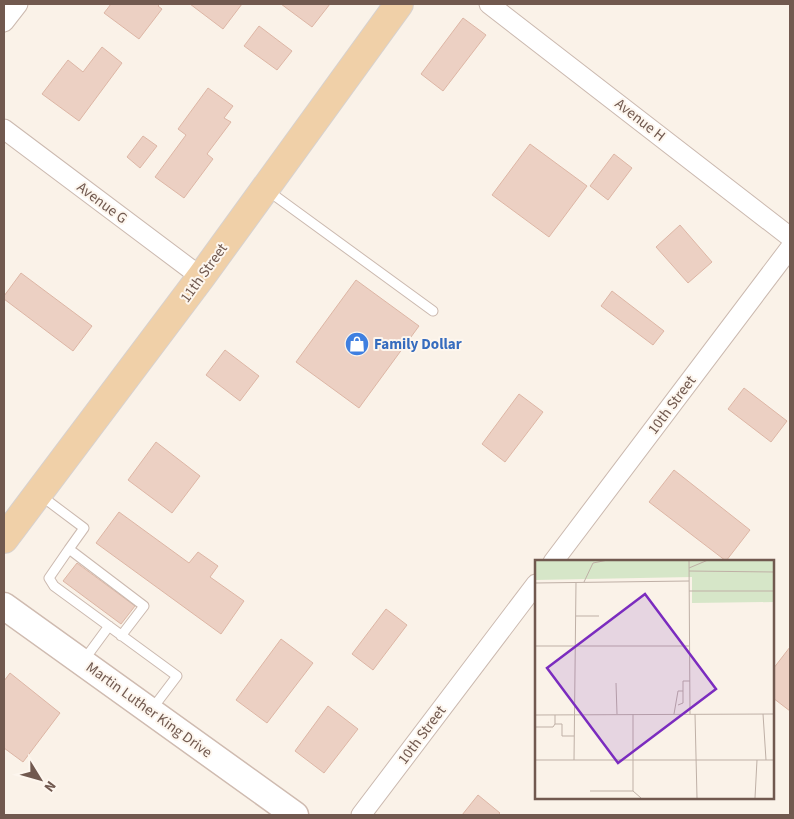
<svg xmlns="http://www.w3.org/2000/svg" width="794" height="819" font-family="'Source Sans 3',sans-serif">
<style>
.building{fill:#ecd0c3;stroke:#ddb6a5}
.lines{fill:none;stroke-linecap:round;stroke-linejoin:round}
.lane-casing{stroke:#cbb9af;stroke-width:11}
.street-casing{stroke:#cbb9af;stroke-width:21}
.secondary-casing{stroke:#cfbbb0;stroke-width:29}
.primary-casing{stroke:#d7d1ce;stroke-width:30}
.lane{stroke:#fff;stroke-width:9}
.street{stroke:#fff;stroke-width:19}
.secondary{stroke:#fff;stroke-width:26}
.primary{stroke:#f0d0a8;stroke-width:28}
.labels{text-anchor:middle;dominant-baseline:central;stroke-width:4;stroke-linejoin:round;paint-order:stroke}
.street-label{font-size:15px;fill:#71594f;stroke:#fdf6ee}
.shop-label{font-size:15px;font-weight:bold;fill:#366cbe;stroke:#fdf6ee;text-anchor:start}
.inset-road{fill:none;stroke:#bfb0a6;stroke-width:1}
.view{fill:#7b2cbf;fill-opacity:0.15;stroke:#7b2cbf;stroke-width:2.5}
.inset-edge{fill:none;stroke:#71594f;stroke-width:2.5}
</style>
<rect width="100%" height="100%" fill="#faf2e8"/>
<!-- building -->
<path class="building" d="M111,4H160L158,6L162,9L139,39L104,13Z
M190,4H242L223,29Z
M281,4H330L312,27Z
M463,18L486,35L443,91L421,74Z
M259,26L292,51L277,70L244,46Z
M102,47L122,63L79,121L42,94L68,60L83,72Z
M208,88L233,106L224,118L231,122L207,154L213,159L184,198L155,177L186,135L178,129Z
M143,136L157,146L140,168L127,157Z
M530,144L587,186L549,237L492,195Z
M614,154L632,168L608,200L590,186Z
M680,225L712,262L688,283L656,247Z
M21,273L92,326L73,351L4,299V296Z
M356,280L419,326L359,408L296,362Z
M612,291L664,331L653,345L601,306Z
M225,350L259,376L240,401L206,375Z
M744,388L787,421L771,442L728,409Z
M519,394L543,412L505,462L482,444Z
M156,442L200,476L172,513L128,480Z
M674,470L750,530L726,561L649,502Z
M119,512L189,563L198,552L218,566L210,577L244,601L221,634L96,543Z
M77,563L135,606L121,624L63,581Z
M386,609L407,625L373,670L352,654Z
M281,639L313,663L267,723L236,700Z
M790,647V711L773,698V669Z
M10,673L60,713L23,762L4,748V681Z
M328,706L358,729L324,773L295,751Z
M478,795L500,813L498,815H462Z"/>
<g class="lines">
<!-- lane casing -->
<g class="lane-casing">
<path id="lane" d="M267,190L433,311
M40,495L84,528L69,549L144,606L121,636
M69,549L49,578L54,586L177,676L152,709
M84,660L109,626"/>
</g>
<!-- street casing -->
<g class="street-casing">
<path id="street" d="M489,4L790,237
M4,22L18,4
M4,129L201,277
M553,562L790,248
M361,815L536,584"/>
</g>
<!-- secondary casing -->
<g class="secondary-casing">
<path id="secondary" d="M4,606L295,815"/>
</g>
<!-- primary casing -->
<g class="primary-casing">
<path id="primary" d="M4,539L201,277L399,4"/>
</g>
<!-- lane -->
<use href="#lane" class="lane"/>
<!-- street -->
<use href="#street" class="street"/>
<!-- secondary -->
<use href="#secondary" class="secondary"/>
<!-- primary -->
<use href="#primary" class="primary"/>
</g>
<!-- icons -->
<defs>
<g id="shop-disc" transform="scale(1.25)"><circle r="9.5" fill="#3f7fe0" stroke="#fdf6ee"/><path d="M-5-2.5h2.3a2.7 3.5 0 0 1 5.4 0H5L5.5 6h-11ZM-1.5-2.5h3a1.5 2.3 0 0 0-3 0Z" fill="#fff"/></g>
</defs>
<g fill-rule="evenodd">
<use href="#shop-disc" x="357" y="344"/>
</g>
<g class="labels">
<!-- street labels -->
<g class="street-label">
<text transform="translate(640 120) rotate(38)">Avenue H</text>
<text transform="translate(102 203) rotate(37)">Avenue G</text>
<text transform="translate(204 273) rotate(-54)">11th Street</text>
<text transform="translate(672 405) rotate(-53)">10th Street</text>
<text transform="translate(149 710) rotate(36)">Martin Luther King Drive</text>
<text transform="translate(422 735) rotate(-53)">10th Street</text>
</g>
<!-- shop labels -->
<g class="shop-label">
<text x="374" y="344">Family Dollar</text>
</g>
</g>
<!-- overview -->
<g transform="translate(535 560)">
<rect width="239" height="239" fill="#faf2e8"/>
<path d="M0,0H239V42L157,43V17L0,20Z" fill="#d6e6c8"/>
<path class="inset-road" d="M154,0L155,154M195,0H232M154,8L173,0M154,11L239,12M49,22L58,3L73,0M0,23L154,21M154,31H239M41,56H64M0,86H154M81,123L82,154M143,145L148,143V121H155M98,154V231L106,238M139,154L143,131H148M160,154L162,238M228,154L231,200M0,155L239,154M20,155V164H27V176H39M0,167H18L20,164M0,200H239M39,200L41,22M55,231H98M220,238L222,200"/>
<path class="view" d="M110,34L181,129L83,203L12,108Z"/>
<rect width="239" height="239" class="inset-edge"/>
</g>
<!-- border -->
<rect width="794" height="819" fill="none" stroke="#71594f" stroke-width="10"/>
<!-- north arrow -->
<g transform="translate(40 779) rotate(127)" stroke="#fdf6ee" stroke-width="4" paint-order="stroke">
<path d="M0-4L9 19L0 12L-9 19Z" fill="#71594f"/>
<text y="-8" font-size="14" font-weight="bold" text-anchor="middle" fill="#71594f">N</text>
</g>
</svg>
